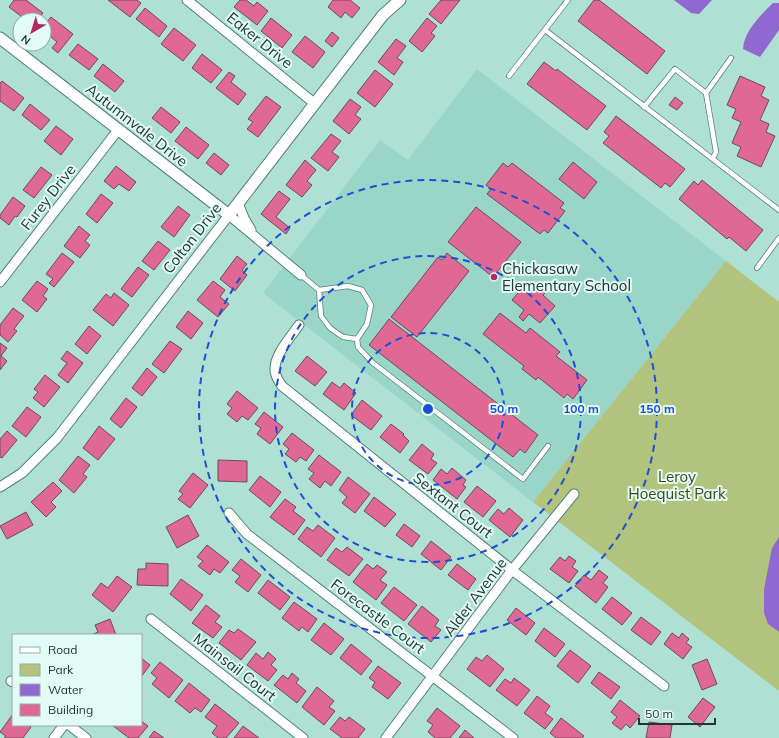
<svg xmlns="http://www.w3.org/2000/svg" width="779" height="738" font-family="Mulish,sans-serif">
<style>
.built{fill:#9ad6c8}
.green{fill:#b2c37d}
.water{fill:#9068cf}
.building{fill:#e06994;stroke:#704a56}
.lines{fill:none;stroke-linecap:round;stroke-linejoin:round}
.service-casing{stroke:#528177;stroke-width:6}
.minor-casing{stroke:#528177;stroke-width:11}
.tertiary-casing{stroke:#528177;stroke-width:13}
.service{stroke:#fff;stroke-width:4.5}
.minor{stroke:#fff;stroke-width:9}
.tertiary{stroke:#fff;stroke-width:11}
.ring{fill:none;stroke:#1d4ed8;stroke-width:2;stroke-dasharray:7 5}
.poi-dot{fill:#b32865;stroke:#e2fbf5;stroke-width:1.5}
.labels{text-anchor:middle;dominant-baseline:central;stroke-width:4;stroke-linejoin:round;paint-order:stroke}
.street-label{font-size:15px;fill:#213531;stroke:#e2fbf5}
.poi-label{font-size:15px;fill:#213531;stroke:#e2fbf5;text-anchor:start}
.park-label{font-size:15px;fill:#3d4714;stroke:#e2fbf5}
.centre{fill:#1d4ed8;stroke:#e2fbf5;stroke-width:2}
.ring-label{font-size:12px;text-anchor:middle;font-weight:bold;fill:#1d4ed8;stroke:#e2fbf5;stroke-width:4;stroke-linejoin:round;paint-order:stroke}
</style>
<rect width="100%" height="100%" fill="#aee0d4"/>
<!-- built -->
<path class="built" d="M477,69L726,261L533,502L263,293L380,140L408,160Z"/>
<!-- green -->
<path class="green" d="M726,261L779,302V691L533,502Z"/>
<!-- water -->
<path class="water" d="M674,0H712L699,14L691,13Z
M773,3H779V30L760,57L743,49C744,31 761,15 773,3Z
M779,537V632L768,624L764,613V589L772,548Z"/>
<!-- building -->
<path class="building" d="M14,0H26L43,13L37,20H26L9,7Z
M108,0H137L141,3L130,17Z
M240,0H246L254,6L257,2L268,11L257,25L234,7Z
M333,0H350L360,8L352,18L345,12L341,18L328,7Z
M441,0H460L441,24L429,14Z
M594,0H599L665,51L647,74L578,21Z
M145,8L167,26L159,37L136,19Z
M51,17L73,34L58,53L52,48L57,42L44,31V25Z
M271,18L292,35L282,48L261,31Z
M427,18L437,26L431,33L435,36L422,52L409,41Z
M174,28L196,45L183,61L161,44Z
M332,32L339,38L332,47L325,41Z
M305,36L325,52L313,68L292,52Z
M396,39L406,46L397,58L403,62L394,75L378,62Z
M78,44L98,59L89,70L69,55Z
M202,54L222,70L211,83L192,68Z
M544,62L556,71L557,69L606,106L587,130L527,84Z
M103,64L124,81L115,92L94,76Z
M375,70L393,84L375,107L357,93Z
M229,72L235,76L231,82L246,94L238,105L216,88Z
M740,76L765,87L761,96L769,100L760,120L769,124L766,132L775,136L761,167L737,156L741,147L732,143L741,122L732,118L736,109L727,105Z
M2,81L24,98L14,111L0,101V83Z
M266,96L281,107L258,137L247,129L253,122L248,119Z
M675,97L683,103L677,110L669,105Z
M350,99L361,107L355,115L361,119L349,134L333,121Z
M30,104L50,120L41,130L22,115Z
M161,107L180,122L171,133L152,118Z
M616,116L685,169L670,187L665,183L661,188L603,143L609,136L604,132Z
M56,126L73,139L61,155L44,141Z
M186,127L209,145L198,159L175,141Z
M331,134L341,141L332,152L339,157L328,171L311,158Z
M214,153L229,165L221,175L206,163Z
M305,160L316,170L307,181L312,185L302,197L286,185Z
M573,162L597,182L584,199L559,179Z
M503,163L508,167L512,163L564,203L560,208L565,211L548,233L544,230L540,234L487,194L491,189L486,185Z
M116,166L136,182L129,191L119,184L114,189L104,181Z
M41,167L52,175L34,198L23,190Z
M702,180L763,230L746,251L729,237L727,239L679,199L694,181L698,185Z
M279,191L290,199L276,217L290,228L286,234L261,214Z
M101,194L113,203L97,223L86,214Z
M13,197L25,206L17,217L15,216L9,225L0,218V215Z
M178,206L190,215L174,237L161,227Z
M476,207L521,242L493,277L448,242Z
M79,226L90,235L85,241L90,245L80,258L64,246Z
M158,241L170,250L154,270L142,261Z
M62,253L74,262L54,287L49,283L53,279L46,274Z
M447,253L469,271L417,337L391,317L438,257L442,260Z
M237,256L247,264L242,270L247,275L235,291L220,279Z
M138,267L149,275L132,297L121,289Z
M37,281L48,289L43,296L47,299L37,312L22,300Z
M213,281L225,290L220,297L229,304L218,317L197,300Z
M527,282L538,291L543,286L548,290L543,295L555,306L540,323L529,314L523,321L519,317L524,310L512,300Z
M114,293L129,305L113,326L93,310L106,294L111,298Z
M13,308L24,316L14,329L17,331L8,342L0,335V325Z
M188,311L203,323L191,339L176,327Z
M500,313L526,333L530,328L560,352L556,356L587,380L573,399L567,394L564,398L538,377L536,380L522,369L524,366L483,334Z
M389,319L538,435L525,453L520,449L513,457L369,345Z
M89,326L101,336L87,354L75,344Z
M170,341L182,349L164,373L152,364Z
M0,343L7,348L1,356L7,361L0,370Z
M67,351L83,363L68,383L58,375L67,363L61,359Z
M307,356L327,372L315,386L295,371Z
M147,368L157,377L142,396L132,388Z
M45,375L60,387L44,407L33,398L38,392L34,389Z
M332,382L340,388L344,383L356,393L344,410L323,394Z
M237,391L258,408L248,420L242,416L237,422L227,414L232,408L227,404Z
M126,398L137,407L121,428L110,419Z
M362,400L382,416L371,430L351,415Z
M27,407L41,417L26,437L12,426Z
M264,412L283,427L270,444L257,434L261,428L255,424Z
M391,424L404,434L403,435L409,441L400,453L380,437Z
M99,426L115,439L98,460L83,448Z
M7,431L17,440L2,458L0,457V439Z
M292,433L314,450L306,461L300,457L296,462L285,454L289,449L283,444Z
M422,444L434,454L431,459L437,463L428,474L409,460Z
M319,455L341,472L331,486L325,481L320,488L309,479L314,473L308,469Z
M78,456L90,465L83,474L87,477L74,493L59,480Z
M218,460L247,461V482L218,481Z
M452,468L466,480L463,485L466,487L457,499L433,480L441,469L447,474Z
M193,473L208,485L190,508L178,499L183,494L179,491Z
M260,476L281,492L270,507L249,490Z
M348,477L370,494L355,513L342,503L347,497L339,490Z
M53,482L62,491L51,502L56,507L46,517L31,502Z
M477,486L496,501L483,517L464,502Z
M374,497L396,514L385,527L364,511Z
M285,499L296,507L293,511L305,520L294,535L270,517Z
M509,508L523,520L510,537L489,520L498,509L504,514Z
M26,512L33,525L7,539L0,526Z
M188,515L199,536L177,548L166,527Z
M404,524L420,536L412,547L396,535Z
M318,525L335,538L321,557L298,539L307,527L313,531Z
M431,541L451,557L441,570L421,554Z
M207,545L229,562L220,573L214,569L210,575L198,566L203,561L197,557Z
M347,547L363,559L349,576L327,560L336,548L342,552Z
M569,556L576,561L572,567L578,571L569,583L550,569L560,557L565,561Z
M241,559L261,575L248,592L235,582L240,576L232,570Z
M146,563L168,564V586L137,585L138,569H146Z
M367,564L373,569L377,565L387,572L380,580L387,585L376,600L353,582Z
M457,564L476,579L468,590L448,575Z
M599,570L608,577L603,583L608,587L596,603L575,586L584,575L591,580Z
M117,576L132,587L113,612L92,595L101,583L108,588Z
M181,579L203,595L191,611L170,594Z
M268,580L290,597L280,610L258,593Z
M394,587L417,605L404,621L381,603Z
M612,597L632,613L622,625L602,609Z
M294,602L317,619L308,632L302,627L299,631L282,618Z
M206,605L220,616L215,622L222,627L213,638L192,623Z
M422,606L439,620L435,626L441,630L431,642L408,624Z
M516,608L535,623L526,635L507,620Z
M641,617L661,632L651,645L631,630Z
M110,619L116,635H91L98,632L95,625Z
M324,623L344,639L331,655L311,640Z
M544,628L565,644L555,657L535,641Z
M238,629L256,642L241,660L219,643L229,630L234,633Z
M672,633L679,638L682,633L689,639L686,643L692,647L683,659L664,644Z
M351,644L372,661L361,675L340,658Z
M570,650L591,666L578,683L557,666Z
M268,652L276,659L271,665L277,670L268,681L247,665L256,653L263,659Z
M487,655L504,669L490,687L467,669L476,657L482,661Z
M141,658L150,665L141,677Z
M707,659L717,684L702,690L692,665Z
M160,662L183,680L169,698L152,684L157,678L151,673Z
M378,666L401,683L388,699L372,687L375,682L369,678Z
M599,672L620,687L611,699L591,683Z
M292,673L299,679L296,683L306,691L297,703L274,685L283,675L288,679Z
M514,678L530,690L517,706L496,690L505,679L511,683Z
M189,683L210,700L201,712L195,708L190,713L175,701Z
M317,687L334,701L329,707L335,711L324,725L302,707Z
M537,696L550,706L545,713L553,719L545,729L524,713Z
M703,698L715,707L700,727L688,717Z
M620,700L640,716L630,728L626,724L621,730L612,723L617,717L611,712Z
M215,704L239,723L226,738H218L212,733L217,726L205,717Z
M437,708L460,726L450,738H435L428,732L433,725L427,721Z
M13,714V725H28L31,727L23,738H4L6,736L0,732Z
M340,717L345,721L349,717L365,729L358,738H342L330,729Z
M561,718L584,736L582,738H556L550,733Z
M141,721L148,726L138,738H129L112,725H141Z
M649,722L672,725L670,738H646Z
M243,726L259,738H234Z
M465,730L474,738H459Z
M154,731L164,738H149Z"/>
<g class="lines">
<!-- service casing -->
<g class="service-casing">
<path id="service" d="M545,30L779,210
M509,76L568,0
M706,93L731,58
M644,107L675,69L706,93L716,152L713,158
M757,268L779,238
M301,275L319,290L348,286L362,290L371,305L367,324L357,339L358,347L373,363L523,479L548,446
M319,290L321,316L330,328L343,337L357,339"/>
</g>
<!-- minor casing -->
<g class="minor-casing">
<path id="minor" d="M187,0L314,103
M238,203L244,218L251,230
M0,282L118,130
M299,325C291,337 270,359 276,375C277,379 280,383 282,386L512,570L664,686
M0,487L22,473L57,438L229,215L301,275
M229,513L247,534L513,738
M151,619L303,738
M11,681L13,682
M69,725L86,738
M54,738L64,725
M386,738L512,570L574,494"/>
</g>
<!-- tertiary casing -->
<g class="tertiary-casing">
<path id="tertiary" d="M0,38L229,215L383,15L400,0"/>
</g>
<!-- service -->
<use href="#service" class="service"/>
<!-- minor -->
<use href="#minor" class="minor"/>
<!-- tertiary -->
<use href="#tertiary" class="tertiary"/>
</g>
<!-- distance rings -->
<g class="ring">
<circle cx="428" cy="409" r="76"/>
<circle cx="428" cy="409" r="153"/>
<circle cx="428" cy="409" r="229"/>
</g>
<!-- markers -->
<circle class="poi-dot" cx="494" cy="277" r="4"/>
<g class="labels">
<!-- street labels -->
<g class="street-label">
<text transform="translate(260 40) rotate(39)">Eaker Drive</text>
<text transform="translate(137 125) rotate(38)">Autumnvale Drive</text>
<text transform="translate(48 197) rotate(-52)">Furey Drive</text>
<text transform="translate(192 238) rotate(-52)">Colton Drive</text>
<text transform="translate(453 505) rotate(38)">Sextant Court</text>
<text transform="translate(475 597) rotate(-53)">Alder Avenue</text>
<text transform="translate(378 616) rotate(37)">Forecastle Court</text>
<text transform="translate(235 667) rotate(38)">Mainsail Court</text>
</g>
<!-- poi labels -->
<g class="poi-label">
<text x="502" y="268">Chickasaw<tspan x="502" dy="17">Elementary School</tspan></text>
</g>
<!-- park labels -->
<g class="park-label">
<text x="677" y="476">Leroy<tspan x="677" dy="17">Hoequist Park</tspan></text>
</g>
</g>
<circle cx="428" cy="409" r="6" class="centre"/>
<g class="ring-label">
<text x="504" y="413">50 m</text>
<text x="581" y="413">100 m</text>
<text x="657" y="413">150 m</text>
</g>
<!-- legend -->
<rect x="12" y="634" width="130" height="92" fill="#e2fbf5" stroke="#95aca7"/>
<rect x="20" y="647" width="20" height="6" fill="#ffffff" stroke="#95aca7"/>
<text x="48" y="654" font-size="12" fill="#213531">Road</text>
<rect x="20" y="664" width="20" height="12" fill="#b2c37d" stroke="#95aca7"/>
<text x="48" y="674" font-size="12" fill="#213531">Park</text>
<rect x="20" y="684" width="20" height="12" fill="#9068cf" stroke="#95aca7"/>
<text x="48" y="694" font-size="12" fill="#213531">Water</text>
<rect x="20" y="704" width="20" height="12" fill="#e06994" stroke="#95aca7"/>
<text x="48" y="714" font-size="12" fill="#213531">Building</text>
<!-- north arrow -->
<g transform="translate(32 32) rotate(218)"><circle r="19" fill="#e2fbf5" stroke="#95aca7"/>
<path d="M0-3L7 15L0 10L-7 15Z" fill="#b32865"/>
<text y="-6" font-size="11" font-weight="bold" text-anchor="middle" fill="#213531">N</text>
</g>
<!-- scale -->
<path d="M639 718v6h76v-6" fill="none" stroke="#213531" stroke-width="2"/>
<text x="645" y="718" font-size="12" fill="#213531" stroke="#e2fbf5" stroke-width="3" paint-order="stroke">50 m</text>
</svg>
